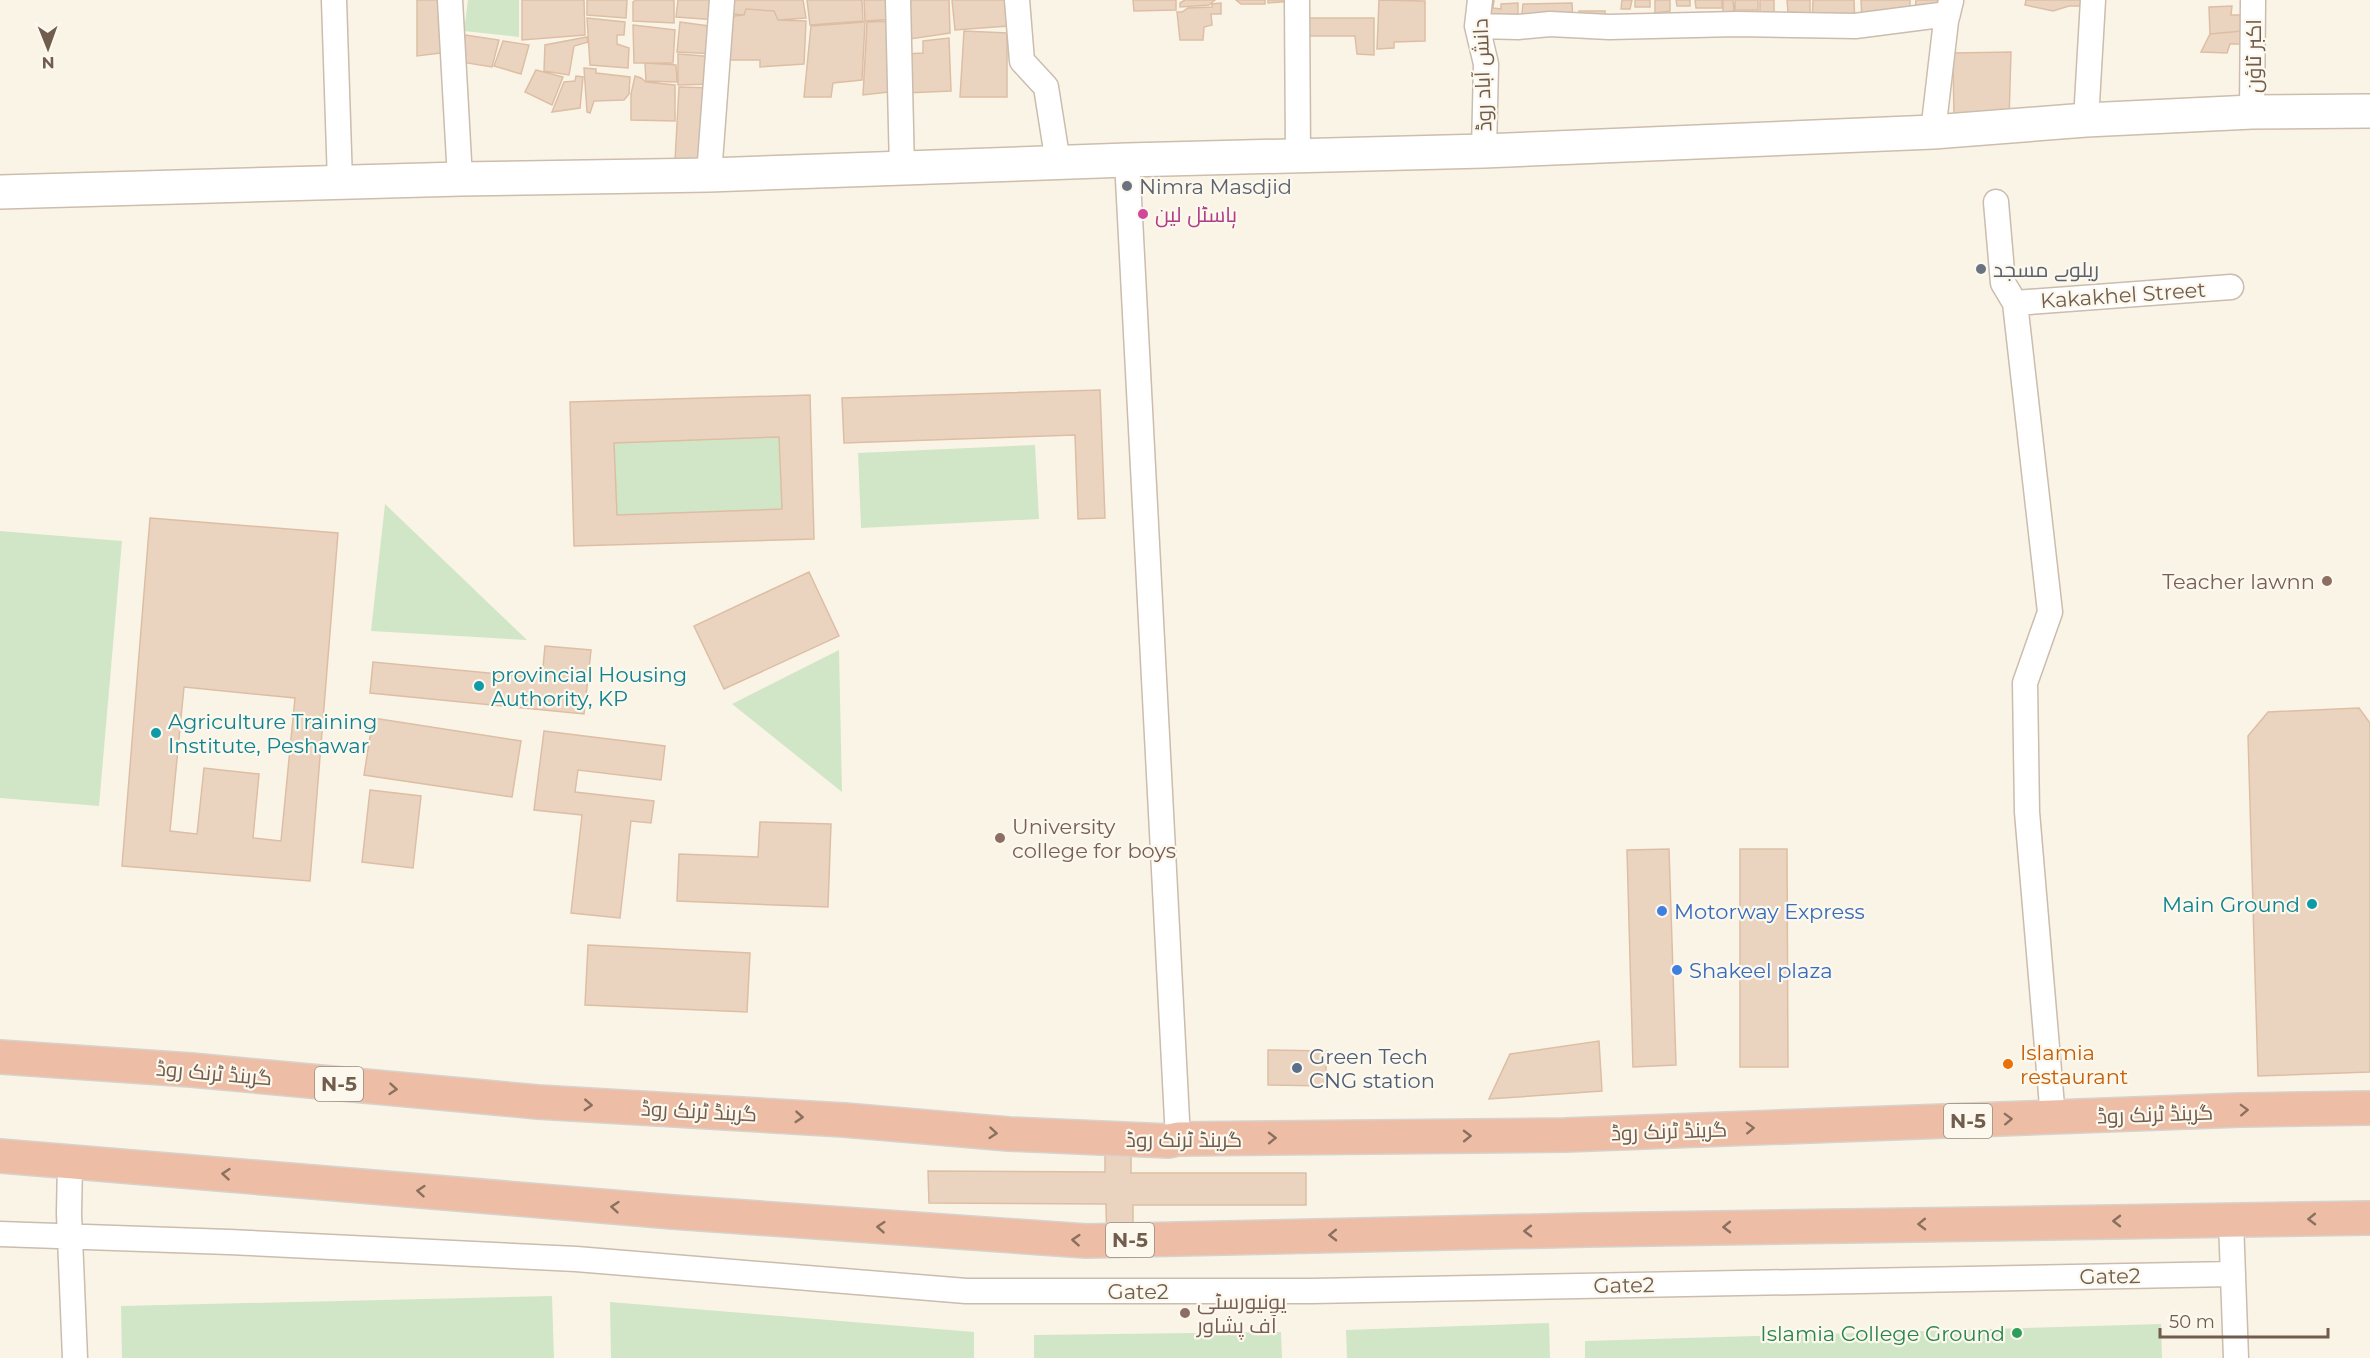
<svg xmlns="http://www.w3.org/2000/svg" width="2370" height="1358" font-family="Montserrat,Cairo,sans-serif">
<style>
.green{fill:#d1e6c7}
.building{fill:#ead4c0;stroke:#ddbea4;stroke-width:1.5;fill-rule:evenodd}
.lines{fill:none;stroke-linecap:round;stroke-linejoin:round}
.street-casing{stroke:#cbbcae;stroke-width:27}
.secondary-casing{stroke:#cdbdac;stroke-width:36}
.highway-casing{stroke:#d7d2cd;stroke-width:36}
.street{stroke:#fff;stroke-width:24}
.secondary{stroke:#fff;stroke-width:33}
.highway{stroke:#edbda5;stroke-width:33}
.oneway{stroke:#8a705f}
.worship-dot{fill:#6b7280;stroke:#fdf8ed;stroke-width:2}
.hotel-dot{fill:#d1479c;stroke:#fdf8ed;stroke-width:2}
.education-dot{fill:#8d6e63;stroke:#fdf8ed;stroke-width:2}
.culture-dot{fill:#0f9aa8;stroke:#fdf8ed;stroke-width:2}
.shop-dot{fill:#3f7fe0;stroke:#fdf8ed;stroke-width:2}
.food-dot{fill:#e8710a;stroke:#fdf8ed;stroke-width:2}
.service-dot{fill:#5c6f8a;stroke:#fdf8ed;stroke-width:2}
.leisure-dot{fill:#2e9e5b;stroke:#fdf8ed;stroke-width:2}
.labels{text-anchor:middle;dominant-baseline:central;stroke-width:4.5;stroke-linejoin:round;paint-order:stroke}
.shield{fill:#fdf8ed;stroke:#9b8c7e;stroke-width:1.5}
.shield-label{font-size:20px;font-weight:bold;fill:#715d4e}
.street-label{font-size:21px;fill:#715d4e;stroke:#fdf8ed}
.worship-label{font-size:21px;fill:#5b616d;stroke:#fdf8ed;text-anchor:start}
.hotel-label{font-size:21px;fill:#b23c85;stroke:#fdf8ed;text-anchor:start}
.education-label{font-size:21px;fill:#785e54;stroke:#fdf8ed;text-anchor:start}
.culture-label{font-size:21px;fill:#0d838f;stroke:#fdf8ed;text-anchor:start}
.shop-label{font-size:21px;fill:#366cbe;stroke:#fdf8ed;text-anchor:start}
.food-label{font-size:21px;fill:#c56008;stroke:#fdf8ed;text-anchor:start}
.service-label{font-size:21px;fill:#4e5e75;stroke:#fdf8ed;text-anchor:start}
.leisure-label{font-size:21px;fill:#27864d;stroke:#fdf8ed;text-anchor:end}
</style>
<rect width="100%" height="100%" fill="#faf4e7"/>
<!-- green -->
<path class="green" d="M468,0H519V37L464,31Z
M779,437L782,509L617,515L614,443Z
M1035,445L1039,519L861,528L858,453Z
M385,504L527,640L371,631Z
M0,531L122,541L99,806L0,798Z
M839,650L842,792L732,704Z
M552,1296L554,1358H122L121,1306Z
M610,1302L974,1332V1358H611Z
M1549,1323L1550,1358H1347L1346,1330Z
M2161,1324L2162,1358H1585V1341Z
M1281,1332L1282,1358H1034V1335Z"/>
<!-- building -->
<path class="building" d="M417,0H447L448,52L417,56Z
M522,0H584L585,35L522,40Z
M587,0H627L626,18L587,15Z
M636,0H674V23L633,21V2Z
M678,0H720L717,20L676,17Z
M733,0H803L806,18L778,20L774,11L746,9L744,15L732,14Z
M807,0H862L863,21L810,25Z
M864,0H894V19L865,21Z
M904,0H949L950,33L903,40Z
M952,0H1007L1008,26L955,30Z
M1133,0H1176V10L1134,11Z
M1185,0H1215L1209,5L1180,7V3Z
M1236,0H1265V4H1241Z
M1268,0H1295V1L1268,3Z
M1379,0L1425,1V41L1394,42V48L1377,49Z
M1485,0H1494L1493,8L1501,9V4L1518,3V27L1484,26Z
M1622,0H1632L1630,9H1621Z
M1635,0H1650V7H1635Z
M1655,0H1670V11L1655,13Z
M1676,0H1690V6H1677Z
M1695,0H1722V8H1696Z
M1723,0H1733L1734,11L1723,13Z
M1735,0H1758V10H1735Z
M1760,0H1774V14L1760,15Z
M1787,0H1810V13L1788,12Z
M1813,0H1854L1855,26L1812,22Z
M1861,0H1910V15L1862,20Z
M1916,0H1946L1915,13Z
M2026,0H2093V6H2069L2053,11L2025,5Z
M1221,3V14H1211L1212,25L1204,27L1203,40H1180L1177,12H1182L1188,8L1212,7V4Z
M1572,3L1573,24L1521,23L1523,4Z
M2232,6L2231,15H2245L2253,30L2210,34L2209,7Z
M746,9L774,11L778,20L806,21L804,64L760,67V60H724L734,16L744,15Z
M1579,11H1605V23L1580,22Z
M587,18L625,22L624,35H617V44L629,48L628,68L590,65Z
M1301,18H1374V55L1357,54L1355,36H1306Z
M897,21V91L863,95L867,22Z
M680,22L716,27V54L677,52Z
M865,22L862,80L833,83L831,97H804L811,26Z
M633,25L675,30L673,63H634Z
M2253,30V44H2230L2227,53L2201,52L2210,34Z
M964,31L1007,33V97H960Z
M465,35L499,40L492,67L461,62Z
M587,37L588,42L574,46L569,75L544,71L545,45Z
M949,38L951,91L905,93L906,54L923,53V41Z
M503,41L529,45L521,74L494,66Z
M2011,52L2009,120L1954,121L1953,53Z
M678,54L716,57L713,84L678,85Z
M645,63L676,65L677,82L646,81Z
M584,68L596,69V73L630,77L629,94L624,100L594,101L590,113L587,112Z
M536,70L563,77L552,105L525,92Z
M576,76L583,77L580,108L552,112L564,82L575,81Z
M635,76L641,78L646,82L675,85V121L631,120V94Z
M679,87L713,88L707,162L675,161Z
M1100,390L1105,518L1078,519L1075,435L844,443L842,398Z
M810,395L814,539L574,546L570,402ZM779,437L782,509L617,515L614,443Z
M150,518L338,533L310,881L122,866ZM184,687L295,698L281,841L253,838L259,774L204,768L197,834L170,831Z
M809,572L839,636L724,689L694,626Z
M545,646L591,650L584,714L370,693L373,662L542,678Z
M2359,708L2370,723V1072L2258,1076L2248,736L2268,712Z
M373,718L521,741L512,797L364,775Z
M544,731L665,746L661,780L578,770L575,792L654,801L651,823L631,821L620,918L571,913L582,815L534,810Z
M370,790L421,796L413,868L362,862Z
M760,822L831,824L828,907L677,901L679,854L758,857Z
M1669,849L1676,1065L1633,1067L1627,850Z
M1740,849H1787L1788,1067H1740Z
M588,945L750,953L747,1012L585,1005Z
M1599,1041L1602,1091L1489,1099L1510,1054Z
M1268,1050L1326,1051V1086L1268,1085Z
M1105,1130H1131V1173H1306V1205H1133V1255L1107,1256L1106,1204L929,1203L928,1171L1105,1172Z"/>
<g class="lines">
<!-- street casing -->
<g class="street-casing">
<path id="street" d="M334,0L340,182
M450,0L460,179
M898,0L902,170
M1017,0L1022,61L1046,87L1058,163
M1297,0L1298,154
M1480,0L1477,26L1486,64L1484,151
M1477,26L1518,27L1550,24L1609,27L1737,24L1855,26L1948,14
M2252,112L2253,0
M2086,120L2093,0
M1933,132L1946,21L1951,1
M1127,160L1178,1139
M709,175L722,0
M1996,202L2003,283L2015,303L2050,612L2025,683L2027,812L2052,1106
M2015,303L2231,287
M70,1161L69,1214L75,1358
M2231,1221L2236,1358
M0,1234L229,1242L576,1259L966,1291H1312L2233,1274"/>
</g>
<!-- secondary casing -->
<g class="secondary-casing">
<path id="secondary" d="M0,192L460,179L709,175L1127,160L1484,151L1933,132L2086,120L2252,112L2370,111"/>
</g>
<!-- highway casing -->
<g class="highway-casing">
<path id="highway" d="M0,1057L191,1070L538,1102L844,1120L1009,1134L1169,1141L1178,1139L1565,1135L2241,1110L2370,1108
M0,1156L673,1212L1086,1241L1587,1230L2370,1218"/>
</g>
<!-- street -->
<use href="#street" class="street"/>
<!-- secondary -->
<use href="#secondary" class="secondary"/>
<!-- highway -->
<use href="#highway" class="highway"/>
</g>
<!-- one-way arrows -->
<defs><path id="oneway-chevron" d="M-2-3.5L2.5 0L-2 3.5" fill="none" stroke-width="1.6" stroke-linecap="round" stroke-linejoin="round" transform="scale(1.5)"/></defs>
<g class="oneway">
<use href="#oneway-chevron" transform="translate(393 1089) rotate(5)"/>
<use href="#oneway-chevron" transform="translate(588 1105) rotate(3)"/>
<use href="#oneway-chevron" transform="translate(2244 1110) rotate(-2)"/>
<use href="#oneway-chevron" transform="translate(799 1117) rotate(4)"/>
<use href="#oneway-chevron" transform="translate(2008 1119) rotate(-2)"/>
<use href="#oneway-chevron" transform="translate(1750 1128) rotate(-2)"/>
<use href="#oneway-chevron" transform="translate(993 1133) rotate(5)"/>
<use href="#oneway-chevron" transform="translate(1467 1136) rotate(-1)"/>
<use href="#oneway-chevron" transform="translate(1272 1138) rotate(-1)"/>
<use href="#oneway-chevron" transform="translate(226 1174) rotate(-175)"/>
<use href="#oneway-chevron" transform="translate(421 1191) rotate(-175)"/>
<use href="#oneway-chevron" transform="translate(615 1207) rotate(-175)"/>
<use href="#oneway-chevron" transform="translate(2312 1219) rotate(179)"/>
<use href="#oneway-chevron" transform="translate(2117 1221) rotate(180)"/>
<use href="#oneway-chevron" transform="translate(1922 1224) rotate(179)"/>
<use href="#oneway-chevron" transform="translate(881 1227) rotate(-176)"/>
<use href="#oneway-chevron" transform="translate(1727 1227) rotate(179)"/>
<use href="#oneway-chevron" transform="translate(1528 1231) rotate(179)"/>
<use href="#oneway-chevron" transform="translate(1333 1235) rotate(179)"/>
<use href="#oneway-chevron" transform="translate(1076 1240) rotate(-176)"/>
</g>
<!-- markers -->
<g class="worship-dot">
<circle cx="1127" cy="186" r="6"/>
<circle cx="1981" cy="269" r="6"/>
</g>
<circle class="hotel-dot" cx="1143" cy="214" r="6"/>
<g class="education-dot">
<circle cx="2327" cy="581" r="6"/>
<circle cx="1000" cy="838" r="6"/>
<circle cx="1185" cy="1313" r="6"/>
</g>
<g class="culture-dot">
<circle cx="479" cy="686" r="6"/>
<circle cx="156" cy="733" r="6"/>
<circle cx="2312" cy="904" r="6"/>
</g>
<g class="shop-dot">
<circle cx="1662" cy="911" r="6"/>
<circle cx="1677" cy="970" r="6"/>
</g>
<circle class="food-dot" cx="2008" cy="1064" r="6"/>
<circle class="service-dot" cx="1297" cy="1068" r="6"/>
<circle class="leisure-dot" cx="2017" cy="1333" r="6"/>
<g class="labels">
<!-- shield labels -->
<g class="shield">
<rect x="315" y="1067" width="48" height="34" rx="4.5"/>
<rect x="1944" y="1104" width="48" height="34" rx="4.5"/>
<rect x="1106" y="1223" width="48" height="34" rx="4.5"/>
</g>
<g class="shield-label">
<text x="339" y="1084">N-5</text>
<text x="1968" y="1121">N-5</text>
<text x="1130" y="1240">N-5</text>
</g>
<!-- street labels -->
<g class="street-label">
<text transform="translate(2253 56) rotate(-90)">اکبر ٹاؤن</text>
<text transform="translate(1482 75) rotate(-92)">دانش آباد روڈ</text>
<text transform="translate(2123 295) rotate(-4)">Kakakhel Street</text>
<text transform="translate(214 1073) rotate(5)">گرینڈ ٹرنک روڈ</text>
<text transform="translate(699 1111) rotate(3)">گرینڈ ٹرنک روڈ</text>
<text transform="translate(2155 1114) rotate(-2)">گرینڈ ٹرنک روڈ</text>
<text transform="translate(1669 1131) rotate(-2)">گرینڈ ٹرنک روڈ</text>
<text x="1184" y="1139">گرینڈ ٹرنک روڈ</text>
<text transform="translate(2110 1276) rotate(-1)">Gate2</text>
<text transform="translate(1624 1285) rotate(-1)">Gate2</text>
<text x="1138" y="1291">Gate2</text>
</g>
<!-- worship labels -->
<g class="worship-label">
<text x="1139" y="186">Nimra Masdjid</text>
<text x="1993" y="269">ریلوے مسجد</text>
</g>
<!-- hotel labels -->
<g class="hotel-label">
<text x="1155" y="214">ہاسٹل لین</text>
</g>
<!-- education labels -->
<g class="education-label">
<text x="2315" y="581" text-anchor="end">Teacher lawnn</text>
<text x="1012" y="826">University<tspan x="1012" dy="24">college for boys</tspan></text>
<text x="1197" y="1301">یونیورسٹی<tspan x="1197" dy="24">آف پشاور</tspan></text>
</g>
<!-- culture labels -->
<g class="culture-label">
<text x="491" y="674">provincial Housing<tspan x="491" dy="24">Authority, KP</tspan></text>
<text x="168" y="721">Agriculture Training<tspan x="168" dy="24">Institute, Peshawar</tspan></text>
<text x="2300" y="904" text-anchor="end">Main Ground</text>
</g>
<!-- shop labels -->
<g class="shop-label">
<text x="1674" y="911">Motorway Express</text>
<text x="1689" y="970">Shakeel plaza</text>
</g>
<!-- food labels -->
<g class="food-label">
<text x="2020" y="1052">Islamia<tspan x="2020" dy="24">restaurant</tspan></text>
</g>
<!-- service labels -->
<g class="service-label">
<text x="1309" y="1056">Green Tech<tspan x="1309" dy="24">CNG station</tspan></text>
</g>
<!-- leisure labels -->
<g class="leisure-label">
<text x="2005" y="1333">Islamia College Ground</text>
</g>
</g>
<!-- north arrow -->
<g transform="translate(48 48) rotate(179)" stroke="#fdf8ed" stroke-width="4.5" paint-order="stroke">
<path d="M0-4.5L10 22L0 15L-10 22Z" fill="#715d4e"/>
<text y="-9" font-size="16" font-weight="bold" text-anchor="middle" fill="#715d4e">N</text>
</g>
<!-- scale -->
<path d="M2160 1328v9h168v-9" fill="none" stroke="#715d4e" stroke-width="3"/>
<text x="2169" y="1328" font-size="18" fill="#715d4e" stroke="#fdf8ed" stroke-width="4.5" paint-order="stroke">50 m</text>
</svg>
